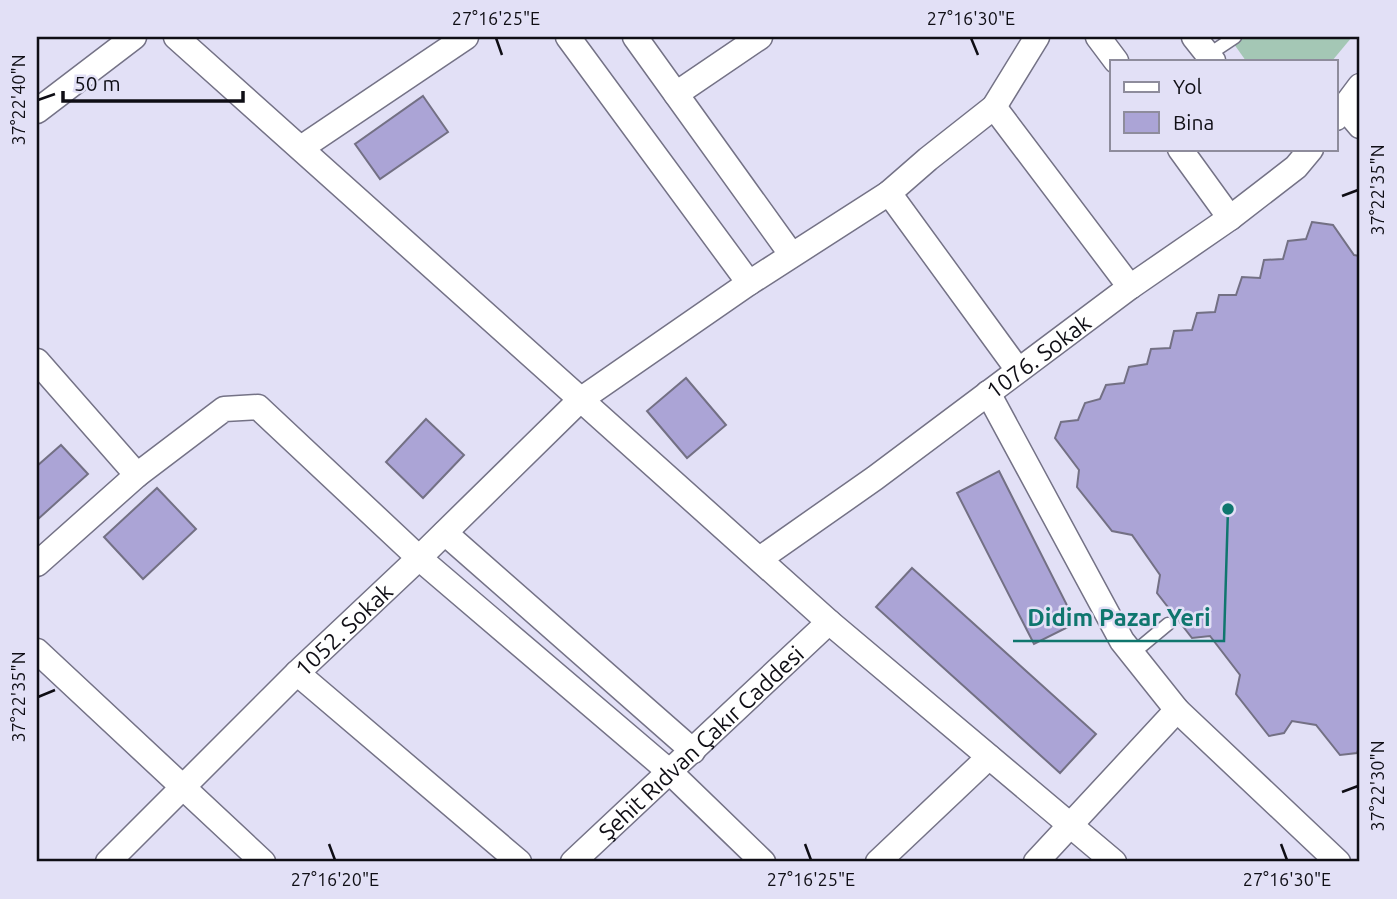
<svg xmlns="http://www.w3.org/2000/svg" width="1397" height="899" font-family="Ubuntu,sans-serif">
<style>
.green{fill:#a4c7b5}
.building{fill:#aba4d6;stroke:#737084;stroke-width:2}
.lines{fill:none;stroke-linecap:round;stroke-linejoin:round}
.service-casing{stroke:#747286;stroke-width:15}
.minor-casing{stroke:#747286;stroke-width:27}
.service{stroke:#fff;stroke-width:12}
.minor{stroke:#fff;stroke-width:24}
.ticks{fill:none;stroke:#0f0e15;stroke-width:2.5}
.labels{text-anchor:middle;dominant-baseline:central;stroke-width:5;stroke-linejoin:round;paint-order:stroke}
.street-label{font-size:23px;fill:#0f0e15;stroke:#e2e0f6}
.leader{fill:none;stroke:#0f766e;stroke-width:2.5}
.callout-dot{fill:#0f766e;stroke:#e2e0f6;stroke-width:2.5}
.callout-label{font-size:24px;text-anchor:middle;font-weight:bold;fill:#0f766e;stroke:#e2e0f6;stroke-width:5;stroke-linejoin:round;paint-order:stroke}
.neatline{fill:none;stroke:#0f0e15;stroke-width:2.5}
.ticks-label{font-size:18px;text-anchor:middle;fill:#0f0e15}
</style>
<rect width="100%" height="100%" fill="#e2e0f6"/>
<!-- green -->
<path class="green" d="M1229,37H1352L1332,61H1246Z"/>
<!-- building -->
<path class="building" d="M423,96L448,132L380,179L355,144Z
M1312,222L1333,225L1354,255L1360,256V745L1357,753L1340,755L1316,725L1292,721L1284,733L1269,736L1236,694L1240,675L1210,636L1192,638L1157,593L1160,575L1132,535L1112,531L1077,487L1079,470L1055,438L1061,422L1078,420L1085,403L1100,399L1106,385L1124,383L1129,367L1147,364L1151,349L1170,348L1174,331L1192,330L1197,313L1215,312L1219,295H1236L1242,277L1260,278L1264,260L1283,259L1288,241L1306,239Z
M686,378L726,425L687,458L647,411Z
M426,419L464,455L423,498L386,462Z
M61,445L88,474L37,520V466Z
M999,471L1076,623L1034,644L957,493Z
M157,488L196,529L143,579L104,537Z
M912,568L1096,734L1060,773L876,607Z"/>
<g class="lines">
<!-- service casing -->
<g class="service-casing">
<path id="service" d="M1208,55L1235,37
M1132,654L1168,624"/>
</g>
<!-- minor casing -->
<g class="minor-casing">
<g id="minor">
<path d="M176,37L829,622L1114,862"/>
<path d="M568,37L749,283"/>
<path d="M635,37L791,254"/>
<path d="M1098,37L1116,61"/>
<path d="M1194,37L1213,61"/>
<path d="M676,94L760,37"/>
<path d="M994,107L1130,287"/>
<path d="M1344,107L1360,126"/>
<path d="M37,111L134,37"/>
<path d="M1336,118L1360,86"/>
<path d="M301,148L466,37"/>
<path d="M1180,149L1230,218"/>
<path d="M889,193L1018,370"/>
<path d="M37,361L137,475"/>
<path d="M988,393L1122,641L1177,710L1338,862"/>
<path d="M445,533L693,751"/>
<path id="s1" d="M761,558L875,478L1130,287L1230,218L1296,167L1311,149"/>
<path d="M37,564L137,475L224,409L258,407L419,558L671,773L763,862"/>
<path d="M37,651L263,862"/>
<path d="M297,673L519,862"/>
<path id="s2" d="M108,862L297,673L419,558L580,400L749,283L889,193L928,159L994,107L1037,37"/>
<path id="s3" d="M573,862L829,622"/>
<path d="M878,862L989,757"/>
<path d="M1036,862L1177,710"/>
</g>
</g>
<!-- service -->
<use href="#service" class="service"/>
<!-- minor -->
<use href="#minor" class="minor"/>
</g>
<!-- ticks -->
<path class="ticks" d="M496,38L502,55M971,38L978,55M38,100L55,94M1342,196L1358,190M38,697L55,690M1342,792L1358,786M329,844L335,860M805,844L811,860M1281,844L1287,860"/>
<g class="labels">
<!-- street labels -->
<g class="street-label">
<text stroke="none"><textPath href="#s1" startOffset="343">1076. Sokak</textPath></text>
<text stroke="none"><textPath href="#s2" startOffset="331">1052. Sokak</textPath></text>
<text stroke="none"><textPath href="#s3" startOffset="175">Şehit Rıdvan Çakır Caddesi</textPath></text>
</g>
</g>
<!-- callouts -->
<path class="leader" d="M1228 509L1224 641H1013"/>
<circle class="callout-dot" cx="1228" cy="509" r="7"/>
<g class="callout-label">
<text x="1119" y="626">Didim Pazar Yeri</text>
</g>
<!-- border -->
<rect width="1397" height="899" fill="none" stroke="#e2e0f6" stroke-width="77"/>
<!-- legend -->
<rect x="1110" y="60" width="228" height="91" fill="#e2e0f6" stroke="#8e8c9c" stroke-width="2"/>
<rect x="1124" y="82" width="35" height="10" fill="#ffffff" stroke="#8e8c9c" stroke-width="2"/>
<text x="1173" y="94" font-size="21" fill="#0f0e15">Yol</text>
<rect x="1124" y="112" width="35" height="21" fill="#aba4d6" stroke="#8e8c9c" stroke-width="2"/>
<text x="1173" y="130" font-size="21" fill="#0f0e15">Bina</text>
<!-- scale -->
<path d="M63 91v10h180v-10" fill="none" stroke="#0f0e15" stroke-width="3.5"/>
<text x="74" y="91" font-size="21" fill="#0f0e15" stroke="#e2e0f6" stroke-width="5" paint-order="stroke">50 m</text>
<rect x="38" y="38" width="1320" height="822" class="neatline"/>
<g class="ticks-label">
<text x="496" y="25">27°16'25"E</text>
<text x="971" y="25">27°16'30"E</text>
<text transform="translate(19 100) rotate(-90)" y="6">37°22'40"N</text>
<text transform="translate(1378 190) rotate(-90)" y="6">37°22'35"N</text>
<text transform="translate(19 697) rotate(-90)" y="6">37°22'35"N</text>
<text transform="translate(1378 786) rotate(-90)" y="6">37°22'30"N</text>
<text x="335" y="886">27°16'20"E</text>
<text x="811" y="886">27°16'25"E</text>
<text x="1287" y="886">27°16'30"E</text>
</g>
</svg>
